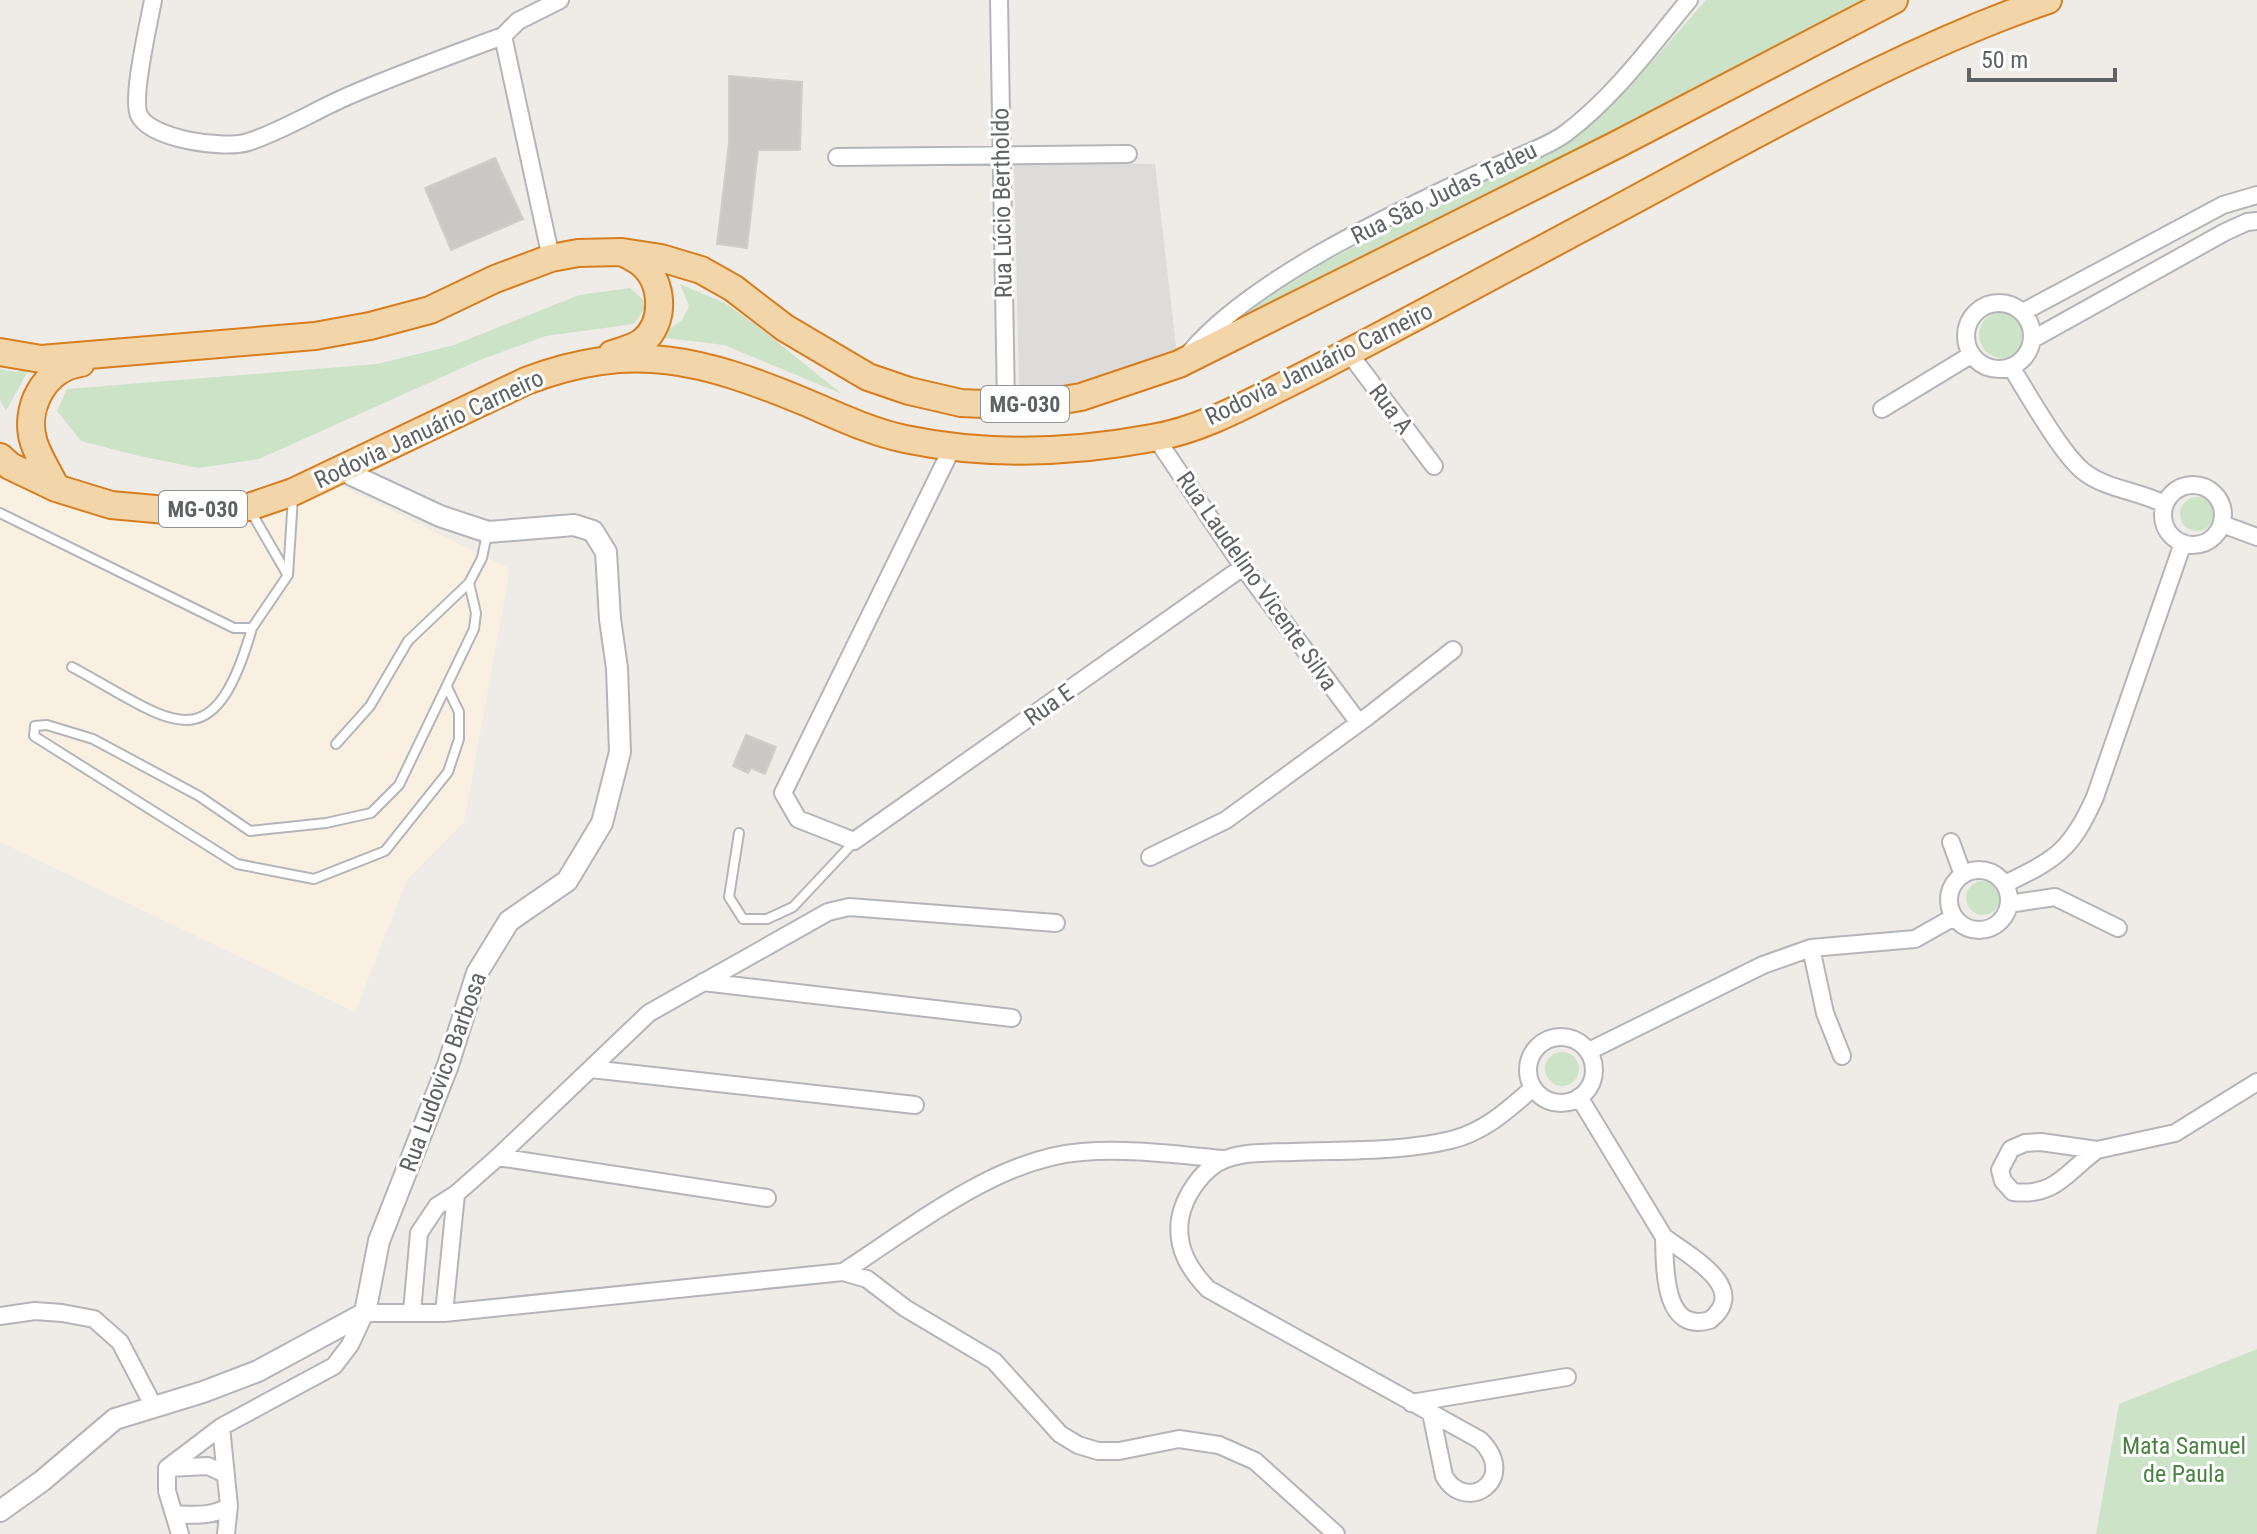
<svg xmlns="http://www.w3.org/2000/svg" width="2257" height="1534" font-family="'Roboto Condensed',sans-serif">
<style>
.commercial{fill:#faf0e2}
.industrial{fill:#dedcda}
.green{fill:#cde3c8}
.building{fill:#cbc7c4;stroke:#d3cdc7;stroke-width:2}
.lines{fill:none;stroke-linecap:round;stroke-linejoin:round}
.service-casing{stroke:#b3b5b8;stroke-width:12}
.minor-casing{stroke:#b3b5b8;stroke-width:20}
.tertiary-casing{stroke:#b3b5b8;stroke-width:24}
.trunk-casing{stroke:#d87d1e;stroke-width:30}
.service{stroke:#fff;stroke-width:8}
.minor{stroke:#fff;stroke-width:16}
.tertiary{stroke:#fff;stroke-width:20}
.trunk{stroke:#f2d6aa;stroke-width:26}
.labels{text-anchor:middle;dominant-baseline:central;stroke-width:6;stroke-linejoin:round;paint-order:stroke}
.shield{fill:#fff;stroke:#8f9294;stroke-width:2}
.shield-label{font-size:22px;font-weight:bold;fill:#5f6366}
.street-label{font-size:24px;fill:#5f6366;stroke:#fff}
.park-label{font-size:24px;fill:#4a8242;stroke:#fff}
</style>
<rect width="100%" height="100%" fill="#efece8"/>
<!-- commercial -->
<path class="commercial" d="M0,469L105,518L253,515L340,485L510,569L464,822L407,880L355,1012L0,842Z"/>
<!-- industrial -->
<path class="industrial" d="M1014,162L1155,164L1177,354L1087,384L1019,387Z"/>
<!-- green -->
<path class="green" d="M1706,0H1879L1218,333L1249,309L1325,262L1467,189L1569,142L1658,55Z
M680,284L725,303L756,325L842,394L724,345L658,337L682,320L689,306Z
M630,288L648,304L634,324L546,336L480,360L259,459L198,468L135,455L81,441L57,411L67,389L377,364L454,345L579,295Z
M1979 335a23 23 0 1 1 46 0a23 23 0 1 1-46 0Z
M0,369L16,372L29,369L6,411L0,400Z
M2180 514a17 17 0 1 1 34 0a17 17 0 1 1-34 0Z
M1966 898a17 17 0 1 1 34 0a17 17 0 1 1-34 0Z
M1545 1069a17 17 0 1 1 34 0a17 17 0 1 1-34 0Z
M2257,1349V1534H2096L2119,1404Z"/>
<!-- building -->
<path class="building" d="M729,76L802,82L800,150H758L747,248L717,244L729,143Z
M495,158L523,219L451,250L425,188Z
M746,735L776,747L765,774L751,768L748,773L733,766Z"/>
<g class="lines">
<!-- service casing -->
<g class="service-casing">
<path id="service" d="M250,510L287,574
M0,513L234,628H252L288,575L293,497
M72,667C169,719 212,769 252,628
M447,687L459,712V739L448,772L385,851L314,879L237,864L34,736L35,726L47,725L93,739L199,796L250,831L326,823L371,813L399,785L474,629L476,613L469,583
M336,744L370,706L408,641L469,583L482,558L487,534
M739,833L729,897L743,919H767L793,907L854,842"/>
</g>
<!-- minor casing -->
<g class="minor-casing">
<path id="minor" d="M153,0C149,23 131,97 139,115C150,139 225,150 248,142C280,132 316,110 348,96C399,74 451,55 503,36
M999,0L1006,405
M837,157L1128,154
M551,258L503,36L518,21L560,0
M1966 336a33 33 0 1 1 66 0a33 33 0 1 1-66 0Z
M2023,312L2223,205L2257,195
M2033,339L2225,232L2247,222L2257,221
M1191,351C1253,279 1386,217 1473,176C1498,164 1545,149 1566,133C1614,97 1651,46 1689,0
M1349,353L1434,466
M2011,367C2028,394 2061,453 2083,471C2105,489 2139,491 2164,504
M1882,409L1971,355
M1156,438L1243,567L1359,723
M953,446L783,793L798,819L854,841L1243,567
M2163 515a30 30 0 1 1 60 0a30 30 0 1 1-60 0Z
M2222,524L2257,537
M1951,842L1963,875
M1150,857L1226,820L1367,717L1453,650
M1949 900a30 30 0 1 1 60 0a30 30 0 1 1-60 0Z
M2005,884C2056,859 2071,851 2095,797L2183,543
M2009,904L2055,897L2118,928
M1811,948L1825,1013L1842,1056
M703,982L1012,1018
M1528 1070a33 33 0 1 1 66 0a33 33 0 1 1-66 0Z
M1589,1051L1763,965L1811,948L1915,939L1954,917
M591,1069L915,1105
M1579,1097L1664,1237
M2097,1150C2066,1172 2056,1197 2013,1192L2003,1181L2000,1170L2011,1149L2025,1143L2041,1142L2097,1150L2175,1133L2257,1082
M498,1157L767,1198
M1664,1237C1688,1255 1751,1288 1710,1320C1663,1334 1665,1268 1664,1237Z
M843,1272C913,1227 997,1158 1082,1152C1129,1148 1178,1155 1224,1159
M412,1312L419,1233L437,1206L456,1194L498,1157L649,1013L828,912L849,907L1056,923
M444,1313L456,1194
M0,1316L35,1311L62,1313L94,1319L120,1342L154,1407
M1411,1403L1567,1377
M1431,1413L1444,1476C1466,1515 1520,1479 1480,1440L1208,1289C1189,1269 1176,1248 1180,1219C1184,1196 1203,1167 1226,1159C1247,1151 1271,1153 1293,1152C1345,1150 1400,1152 1451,1140C1484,1132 1508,1110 1533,1088
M221,1427L229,1506L226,1534
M167,1468L221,1427L334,1366L350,1345L365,1313H444L843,1272L867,1279L905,1308L994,1361L1060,1434L1078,1445L1098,1451H1119L1179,1439L1219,1445L1255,1461L1336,1534
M167,1468V1491L180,1534
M168,1468L208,1466L225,1474
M174,1514C193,1515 213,1517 229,1506"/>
</g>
<!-- tertiary casing -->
<g class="tertiary-casing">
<path id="tertiary" d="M0,1511L42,1481L115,1419L203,1392L258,1371L365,1313L379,1241L448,1065L477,973L509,921L567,881L602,823L620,752L617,668L610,619L606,552L593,531L574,525L488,532L440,516L352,475L346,468"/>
</g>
<!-- trunk casing -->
<g class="trunk-casing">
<path id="trunk" d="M0,352L41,359L315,336L370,326L430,310L495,279L551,258L578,253L622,252L661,258L701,270L733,288L785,328L868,377L909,391L961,403L1006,405L1046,403L1081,397L1179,364L1618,144L1894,0
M612,354C621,351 634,348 642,342C666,323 664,282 641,263C636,259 630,256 624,253
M0,457L10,466L56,488L111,505L177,511L249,507L293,492L526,381C633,340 703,360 805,402C838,416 871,432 905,439C986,456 1071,453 1152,438C1195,431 1236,410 1275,390C1324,366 1372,340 1421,314C1520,261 1620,208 1719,154C1825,97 1934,39 2048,0
M56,488C49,473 39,458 34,443C23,409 44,368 81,363"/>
</g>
<!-- service -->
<use href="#service" class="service"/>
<!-- minor -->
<use href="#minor" class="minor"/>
<!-- tertiary -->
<use href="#tertiary" class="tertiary"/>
<!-- trunk -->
<use href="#trunk" class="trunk"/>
</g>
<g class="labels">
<!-- shield labels -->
<g class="shield">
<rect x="981" y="386" width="88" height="36" rx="6"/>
<rect x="159" y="491" width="88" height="36" rx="6"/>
</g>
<g class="shield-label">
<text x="1025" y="404">MG-030</text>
<text x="203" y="509">MG-030</text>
</g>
<!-- street labels -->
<g class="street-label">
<text transform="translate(1444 193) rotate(-26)">Rua São Judas Tadeu</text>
<text transform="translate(1002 203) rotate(-91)">Rua Lúcio Bertholdo</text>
<text transform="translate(1319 364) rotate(-26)">Rodovia Januário Carneiro</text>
<text transform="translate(1391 409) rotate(53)">Rua A</text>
<text transform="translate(429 429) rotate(-25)">Rodovia Januário Carneiro</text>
<text transform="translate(1257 581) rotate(55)">Rua Laudelino Vicente Silva</text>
<text transform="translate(1049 705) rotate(-35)">Rua E</text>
<text transform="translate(443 1072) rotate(-70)">Rua Ludovico Barbosa</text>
</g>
<!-- park labels -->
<g class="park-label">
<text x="2184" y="1446">Mata Samuel<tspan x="2184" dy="28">de Paula</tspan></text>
</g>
</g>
<!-- scale -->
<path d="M1969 68v12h146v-12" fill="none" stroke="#5f6366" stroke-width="4"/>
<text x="1981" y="68" font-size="24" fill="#5f6366" stroke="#ffffff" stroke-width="6" paint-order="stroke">50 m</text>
</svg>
